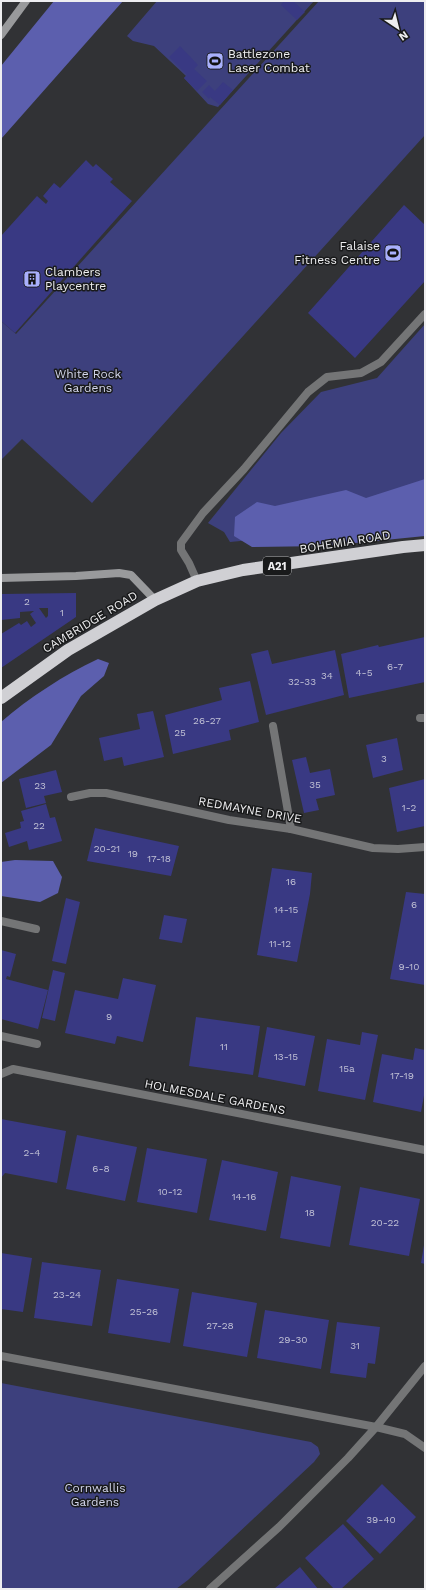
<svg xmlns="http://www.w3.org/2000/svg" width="426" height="1590" font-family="'Work Sans',sans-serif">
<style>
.green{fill:#3d407d}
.forest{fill:#5c5fae}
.building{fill:#393983;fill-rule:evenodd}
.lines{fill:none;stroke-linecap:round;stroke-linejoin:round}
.lane{stroke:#747576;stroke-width:8}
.street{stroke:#747576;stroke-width:8}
.secondary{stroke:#999a9c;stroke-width:8}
.highway{stroke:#d0d0d4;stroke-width:12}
.labels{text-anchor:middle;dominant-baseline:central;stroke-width:3;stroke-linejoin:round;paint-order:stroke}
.number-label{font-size:10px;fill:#c1c1d5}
.shield{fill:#191a1b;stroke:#aeaeb0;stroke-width:1}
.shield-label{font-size:11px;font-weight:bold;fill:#eeeef0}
.poi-label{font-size:12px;fill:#eeeef0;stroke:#191a1b;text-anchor:start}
.park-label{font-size:12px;fill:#d3d6ec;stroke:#191a1b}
.street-label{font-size:12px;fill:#eeeef0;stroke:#191a1b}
</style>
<rect width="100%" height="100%" fill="#313235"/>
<!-- green -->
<path class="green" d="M157,1H314L218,107L208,104L184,78L186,76L154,46L133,41L127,36Z
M319,1H425V135L92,503L22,439L1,460V321L16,334Z
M425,324V523L230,542L224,532L208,523L281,433L321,392L377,378Z
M1,1383L311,1442L318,1447L320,1454L314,1462L188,1580L176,1589H1Z"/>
<!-- forest -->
<path class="forest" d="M54,1H123L1,139V66Z
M425,479V536L325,546L252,547L234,536L235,517L257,502L275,506L346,490L366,498Z
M98,659L109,663L104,676L81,696L51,745L1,783V722C30,697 64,675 98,659Z
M15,860L53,861L62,877L58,893L40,902L1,896V862Z"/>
<!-- building -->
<path class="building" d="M284,1H293L305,12L297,20L281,5Z
M180,46L198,65L194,69L207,81L197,91L184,78L187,75L169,57Z
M223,82L233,90L220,105L210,97L209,99L202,92L209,85L215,91Z
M86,160L93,167L96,164L113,179L110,182L132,201L15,333L1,321V236L37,196L46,204L48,201L43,196L54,183L60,188Z
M404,205L425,225V281L355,358L308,313Z
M76,593V617L1,668V634L19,623L21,625L27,621L31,627L36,623L30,614L34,611L20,612V618L1,620V594ZM39,608H48V616L46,618Z
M425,637V682L349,698L341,654L378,645L379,647Z
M268,650L272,664L335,650L344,695L266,715L251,654Z
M250,681L259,722L229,730L231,740L173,754L165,715L222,700L219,688Z
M153,711L164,757L124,766L122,757L104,761L99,738L140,729L137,714Z
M397,738L403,770L373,778L366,745Z
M306,757L310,773L330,769L335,795L316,799L319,810L304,813L292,760Z
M56,770L62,792L44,796L46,803L26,808L19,779Z
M425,779V826L397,832L389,788Z
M46,804L50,818L55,817L62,841L29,850L27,841L9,847L5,833L21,828L20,822L24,821L21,811Z
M95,828L179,846L171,876L87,861Z
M272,868L312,873L310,894L297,962L257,955Z
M406,892L425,894V985L390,979Z
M66,898L80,902L66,964L52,961Z
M164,915L187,919L182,943L159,939Z
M1,950L16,954L10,977L7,976L6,979L48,990L38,1029L1,1019Z
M53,970L65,973L55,1021L42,1018Z
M123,978L156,985L143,1042L117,1036L115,1044L65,1033L75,990L118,999Z
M196,1017L260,1026L253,1075L189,1066Z
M267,1027L315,1036L305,1086L258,1077Z
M362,1032L378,1035L365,1100L318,1091L327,1039L360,1045Z
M415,1048L425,1050V1090L421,1112L373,1102L382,1054L413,1060Z
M1,1119L66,1131L57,1183L5,1173L1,1178Z
M77,1135L137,1147L125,1201L66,1189Z
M147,1148L207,1159L197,1213L137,1202Z
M222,1160L278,1172L266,1231L209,1220Z
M291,1176L341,1186L330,1247L280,1238Z
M360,1187L420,1199L409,1256L349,1245Z
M424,1245L425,1246V1264L421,1263Z
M1,1253L32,1258L23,1312L1,1309Z
M42,1262L101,1270L92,1326L34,1318Z
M117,1279L179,1289L170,1343L108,1333Z
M192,1292L257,1303L247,1357L183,1346Z
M265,1310L329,1320L321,1369L257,1358Z
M337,1322L380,1327L375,1364L368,1363L366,1378L330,1373Z
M382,1484L416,1517L380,1554L346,1521Z
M343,1524L374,1559L341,1589H334L305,1558Z
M300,1567L318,1589H274Z"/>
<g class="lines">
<!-- lane -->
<path class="lane" d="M197,581L189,563L181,550V543L203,513L244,469L308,392L327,377L361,373L381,362L425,314
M273,726L291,829
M1,921L36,929
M1,1036L37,1044"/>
<!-- street -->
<path class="street" d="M420,718H425
M71,797L90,793H106L229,820L291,829L373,848L398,849L425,847
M1,1074L13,1069L425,1150
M1,1356L376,1427L405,1434L425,1448
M210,1589L279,1527L348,1458L376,1427L425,1366"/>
<!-- secondary -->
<path class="secondary" d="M1,35L26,1
M1,578L76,576L119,573L131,575L155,600"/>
<!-- highway -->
<path class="highway" d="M1,698L68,650L155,600L197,581L243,570L403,547L425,545"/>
</g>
<!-- icons -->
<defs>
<g id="stadium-square" transform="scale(0.9)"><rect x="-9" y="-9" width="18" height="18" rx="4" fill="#a9b0fc" stroke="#191a1b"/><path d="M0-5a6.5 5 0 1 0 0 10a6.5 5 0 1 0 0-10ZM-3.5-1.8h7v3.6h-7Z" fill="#111"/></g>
<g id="building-square" transform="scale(0.9)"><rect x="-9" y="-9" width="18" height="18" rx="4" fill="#a9b0fc" stroke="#191a1b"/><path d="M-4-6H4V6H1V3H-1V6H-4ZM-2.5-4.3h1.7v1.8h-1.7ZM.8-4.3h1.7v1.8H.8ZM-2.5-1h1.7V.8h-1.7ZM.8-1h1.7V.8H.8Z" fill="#111"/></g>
</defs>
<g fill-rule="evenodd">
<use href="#stadium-square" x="215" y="61"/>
<use href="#stadium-square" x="393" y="253"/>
<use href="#building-square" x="32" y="279"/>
</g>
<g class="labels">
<!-- number labels -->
<g class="number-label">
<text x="27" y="601">2</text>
<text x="62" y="612">1</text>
<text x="395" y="666">6-7</text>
<text x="364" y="672">4-5</text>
<text x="327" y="675">34</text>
<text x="302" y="681">32-33</text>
<text x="207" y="720">26-27</text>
<text x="180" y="732">25</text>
<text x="384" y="758">3</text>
<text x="315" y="784">35</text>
<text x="40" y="785">23</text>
<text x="409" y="807">1-2</text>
<text x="39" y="825">22</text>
<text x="107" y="848">20-21</text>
<text x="133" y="853">19</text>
<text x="159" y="858">17-18</text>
<text x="291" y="881">16</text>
<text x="414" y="904">6</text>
<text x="286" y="909">14-15</text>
<text x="280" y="943">11-12</text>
<text x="409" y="966">9-10</text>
<text x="109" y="1016">9</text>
<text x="224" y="1046">11</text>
<text x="286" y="1056">13-15</text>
<text x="347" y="1068">15a</text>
<text x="402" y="1075">17-19</text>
<text x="32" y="1152">2-4</text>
<text x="101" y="1168">6-8</text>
<text x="170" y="1191">10-12</text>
<text x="244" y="1196">14-16</text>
<text x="310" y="1212">18</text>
<text x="385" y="1222">20-22</text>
<text x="67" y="1294">23-24</text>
<text x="144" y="1311">25-26</text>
<text x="220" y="1325">27-28</text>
<text x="293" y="1339">29-30</text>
<text x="355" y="1345">31</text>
<text x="381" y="1519">39-40</text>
</g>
<!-- shield labels -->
<rect class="shield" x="263" y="557" width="28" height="18" rx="3"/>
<g class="shield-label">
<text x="277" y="566">A21</text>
</g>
<!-- poi labels -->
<g class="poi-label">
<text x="228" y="54">Battlezone<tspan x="228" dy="14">Laser Combat</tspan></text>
<text x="380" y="246" text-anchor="end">Falaise<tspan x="380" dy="14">Fitness Centre</tspan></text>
<text x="45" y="272">Clambers<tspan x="45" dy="14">Playcentre</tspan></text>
</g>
<!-- park labels -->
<g class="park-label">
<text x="88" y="374">White Rock<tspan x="88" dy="14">Gardens</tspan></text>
<text x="95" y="1488">Cornwallis<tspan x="95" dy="14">Gardens</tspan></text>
</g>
<!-- street labels -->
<g class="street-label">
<text transform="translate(345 542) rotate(-9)">BOHEMIA ROAD</text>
<text transform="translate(90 622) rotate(-31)">CAMBRIDGE ROAD</text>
<text transform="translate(250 810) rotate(10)">REDMAYNE DRIVE</text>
<text transform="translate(215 1097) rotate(11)">HOLMESDALE GARDENS</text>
</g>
</g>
<!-- border -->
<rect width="426" height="1590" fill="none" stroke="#eeeef0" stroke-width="4"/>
<!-- north arrow -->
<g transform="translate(398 28) rotate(145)" stroke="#191a1b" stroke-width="3" paint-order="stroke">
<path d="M0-3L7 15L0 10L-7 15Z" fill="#eeeef0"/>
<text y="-6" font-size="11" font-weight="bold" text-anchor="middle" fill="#eeeef0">N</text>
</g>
</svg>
